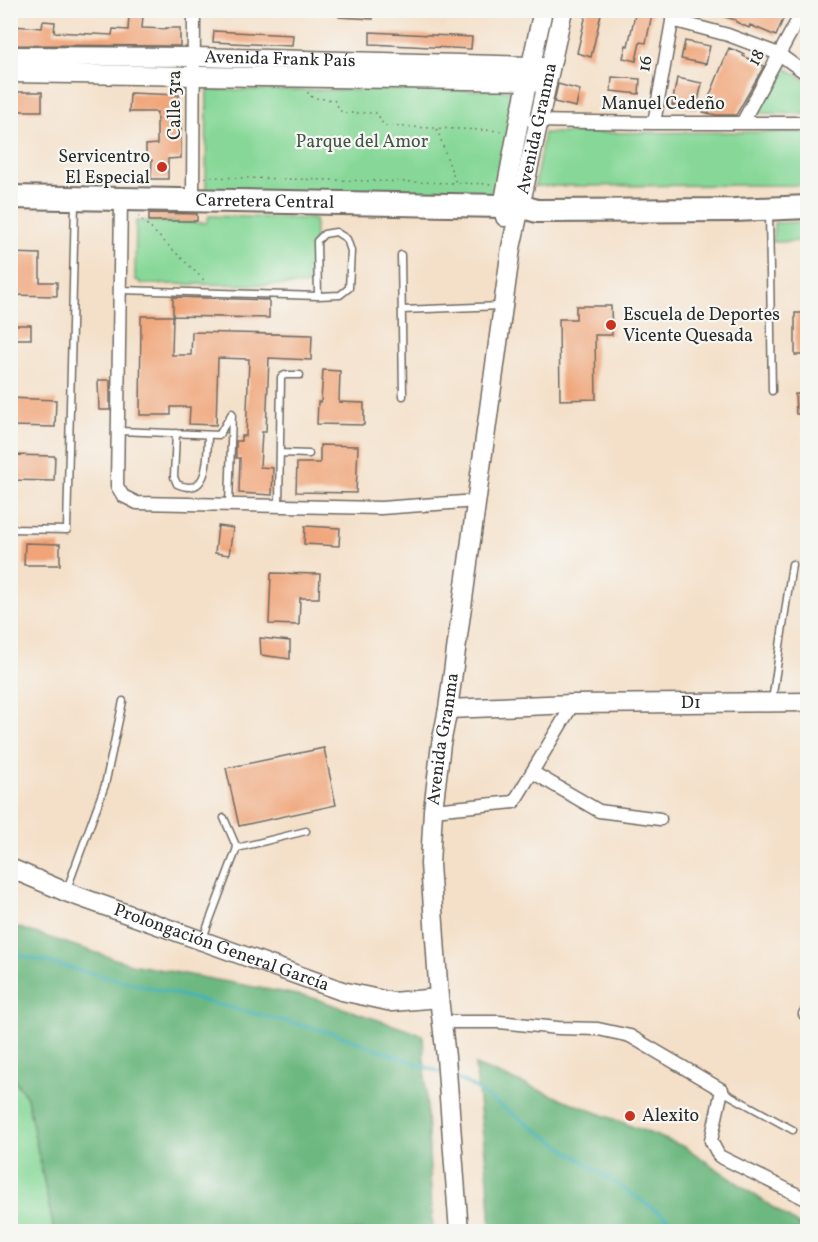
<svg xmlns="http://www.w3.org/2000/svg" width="818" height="1242" font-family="Vollkorn,serif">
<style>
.green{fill:#87d898;stroke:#598262;stroke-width:1.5}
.forest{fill:#6db880;stroke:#4c7256;stroke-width:1.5}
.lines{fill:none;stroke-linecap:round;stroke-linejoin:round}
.stream{stroke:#42b2b9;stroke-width:3}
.building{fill:#f0a478}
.lane-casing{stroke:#716a62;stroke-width:9}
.street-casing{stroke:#716a62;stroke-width:15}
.secondary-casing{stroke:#716a62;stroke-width:21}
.highway-casing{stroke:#716a62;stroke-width:26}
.path{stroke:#716a62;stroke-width:1.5;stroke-dasharray:1.5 4.5;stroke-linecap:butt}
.lane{stroke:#fff;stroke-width:6}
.street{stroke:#fff;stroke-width:12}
.secondary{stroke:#fff;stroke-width:18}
.highway{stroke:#fff;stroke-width:22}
.poi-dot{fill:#c8321e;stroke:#f6f6f2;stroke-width:2}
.labels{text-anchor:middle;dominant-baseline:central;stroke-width:4.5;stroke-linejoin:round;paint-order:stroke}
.street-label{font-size:18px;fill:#2b2b2b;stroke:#f6f6f2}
.park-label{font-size:18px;fill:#425646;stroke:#f6f6f2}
.poi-label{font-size:18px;fill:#2b2b2b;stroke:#f6f6f2;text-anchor:start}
</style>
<rect width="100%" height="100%" fill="#f6f6f2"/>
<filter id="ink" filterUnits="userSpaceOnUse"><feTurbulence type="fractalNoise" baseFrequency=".0167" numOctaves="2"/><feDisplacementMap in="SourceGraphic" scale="12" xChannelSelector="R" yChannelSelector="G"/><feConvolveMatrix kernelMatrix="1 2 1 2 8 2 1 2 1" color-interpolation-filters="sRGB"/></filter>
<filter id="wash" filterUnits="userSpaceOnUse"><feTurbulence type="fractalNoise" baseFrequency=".008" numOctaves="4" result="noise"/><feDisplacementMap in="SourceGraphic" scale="24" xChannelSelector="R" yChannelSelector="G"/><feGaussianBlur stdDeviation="1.35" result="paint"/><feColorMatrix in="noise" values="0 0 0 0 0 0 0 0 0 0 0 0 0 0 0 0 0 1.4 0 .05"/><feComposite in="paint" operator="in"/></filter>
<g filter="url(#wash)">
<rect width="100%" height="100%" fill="#f4e0c9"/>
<!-- green -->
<path class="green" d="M781,65L807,81V114L755,113Z
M207,90H519L493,195L206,193Z
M807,132V185L535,186L544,133Z
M209,216L315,219L314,285L143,284L135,279L136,221L206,223Z
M807,222V241L773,242L774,223Z
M10,1075L27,1098L54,1231H11Z"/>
<!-- forest -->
<path class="forest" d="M10,925L131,964L313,998L423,1035L433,1231H54L27,1098L11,1074Z
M475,1065L685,1147L807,1231H491L488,1180Z"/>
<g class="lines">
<!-- stream -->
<path class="stream" d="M10,953L333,1033L440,1072
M454,1078L467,1083L688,1232"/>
</g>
<g id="blocks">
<!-- building -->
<path class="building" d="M339,10H373V19L339,17Z
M587,10H602L591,57L577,53Z
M636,10H653L646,43L640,42L636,61L623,58L626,45L628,46Z
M711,10H787L776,36L750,25L749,28L736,22V20L711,13Z
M129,15H143L142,28L166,29V28H180V46L11,45L12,26L42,28L43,21L55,22L54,32L112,35L113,29L128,30Z
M214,31L293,35L292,46L213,42Z
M370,32L472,37L471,49L370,44Z
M685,41L710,46L706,64L681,59Z
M729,48L744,54L743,56L764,66L736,115H716L703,112Z
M612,77L640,79L639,94L611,91Z
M677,78L702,83L696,110L672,105Z
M558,84L580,90L576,107L554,102Z
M10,92H42V111H10Z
M130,93L179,95V119H181V158L168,159V179H151L152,160H146V145L157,144V112H129Z
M149,213L197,214V221H149Z
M10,253L40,254V282H57V296L10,295Z
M173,297L269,300V318L173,316Z
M576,306H611L612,335H595L596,399L560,400L559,319H576Z
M795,313H807V355H795Z
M141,316H173L172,355H191L192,332L312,335L311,360L269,358L266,432H262L260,467L273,468L272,495L239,493L240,458H236V441H241V436H246L249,359L218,358L216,425L189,424L190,407H171V415H140Z
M10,325H31V339H10Z
M323,370L340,371L339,402L364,403V425L317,424L318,402H321Z
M98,380H110V410H99Z
M795,394H807V414H796Z
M10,398L56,400L55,427L10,426Z
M320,445L358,446L356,493L296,492L297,463H320Z
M10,455L55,456L54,481L10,480Z
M218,526L233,528L229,555L215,553Z
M305,526L340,528L339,546L304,544Z
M25,543L60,544V565H24Z
M271,573L320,574L319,598H300L299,625L269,624Z
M260,638L290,641V659L261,655Z
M324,748L336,805L239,826L226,768Z"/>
</g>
</g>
<g filter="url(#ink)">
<use href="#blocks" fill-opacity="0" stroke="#716a62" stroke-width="1.5"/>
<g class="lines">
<!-- lane casing -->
<g class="lane-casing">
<path id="lane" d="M769,212L772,391
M401,255L403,396
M121,290L318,296L340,295L349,288L351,251L347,239L336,232L324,234L317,241L318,296
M402,310L501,306
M119,431L219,435L232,413L229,505
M176,433L174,477L177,484C210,499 207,455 208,435
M280,453L309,454
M279,505L281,377L285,375H300
M10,529L67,530L75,203
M772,701L792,564
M237,848L306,831
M67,889L105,785L123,701
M203,938L237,848L224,818
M722,1091L793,1130"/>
</g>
<!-- street casing -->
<g class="street-casing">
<path id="street" d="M672,20L728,35L779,54L808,75
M532,121L654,123H808
M654,123L674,10
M742,123L803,10
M121,200L117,486L123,496L137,503L381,508L477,501
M193,200L194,10
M532,772L599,811L660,819
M433,810L514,802L573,704
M805,1014L808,1015
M443,1022H499L558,1028L598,1029L630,1036L722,1090L711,1141L719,1156L808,1200"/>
</g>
<!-- secondary casing -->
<g class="secondary-casing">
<g id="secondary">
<path id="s1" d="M10,56L194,57L531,66L550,68"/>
<path d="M10,73L527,81L547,84"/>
<path d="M505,217L503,206L519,121L543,10"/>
<path id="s2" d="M448,709L573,704L808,702"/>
<path id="s3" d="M10,868L66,892L342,991L392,1002L439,998"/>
<path id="s4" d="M459,1232L446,1057L439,998L430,864L433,810L441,744L448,709L511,248L563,10"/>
</g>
</g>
<!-- highway casing -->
<g class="highway-casing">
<g id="highway">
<path id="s5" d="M10,197L503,206H520L537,211L734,210L808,207"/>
</g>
</g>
<!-- path -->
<path class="path" d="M308,92V95L314,98L334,100L342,113H377L384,126L504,131
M437,129L456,183L493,184
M205,177L456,183
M138,216L207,283"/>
<!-- lane -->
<use href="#lane" class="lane"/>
<!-- street -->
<use href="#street" class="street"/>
<!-- secondary -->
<use href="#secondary" class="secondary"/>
<!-- highway -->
<use href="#highway" class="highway"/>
</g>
</g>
<!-- markers -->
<g class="poi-dot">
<circle cx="162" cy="167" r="6"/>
<circle cx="611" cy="325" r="6"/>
<circle cx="630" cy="1116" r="6"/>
</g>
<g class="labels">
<!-- street labels -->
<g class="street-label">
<text transform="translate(757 58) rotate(-62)">18</text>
<text stroke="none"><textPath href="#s1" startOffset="270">Avenida Frank País</textPath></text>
<text transform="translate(646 64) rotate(-80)">16</text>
<text x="663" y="104">Manuel Cedeño</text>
<text transform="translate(175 105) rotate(-90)">Calle 3ra</text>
<text stroke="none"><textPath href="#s4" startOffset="1113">Avenida Granma</textPath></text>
<text stroke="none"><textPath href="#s5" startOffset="255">Carretera Central</textPath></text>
<text stroke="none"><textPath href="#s2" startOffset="243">D1</textPath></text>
<text stroke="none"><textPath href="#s4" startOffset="495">Avenida Granma</textPath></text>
<text stroke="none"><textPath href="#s3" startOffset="226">Prolongación General García</textPath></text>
</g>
<!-- park labels -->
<g class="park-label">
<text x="362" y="142">Parque del Amor</text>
</g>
<!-- poi labels -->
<g class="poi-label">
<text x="150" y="157" text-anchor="end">Servicentro<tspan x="150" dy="21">El Especial</tspan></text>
<text x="623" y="315">Escuela de Deportes<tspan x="623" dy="21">Vicente Quesada</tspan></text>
<text x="642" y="1116">Alexito</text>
</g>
</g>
<!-- margin -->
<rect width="818" height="1242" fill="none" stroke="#f6f6f2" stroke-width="36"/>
</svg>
